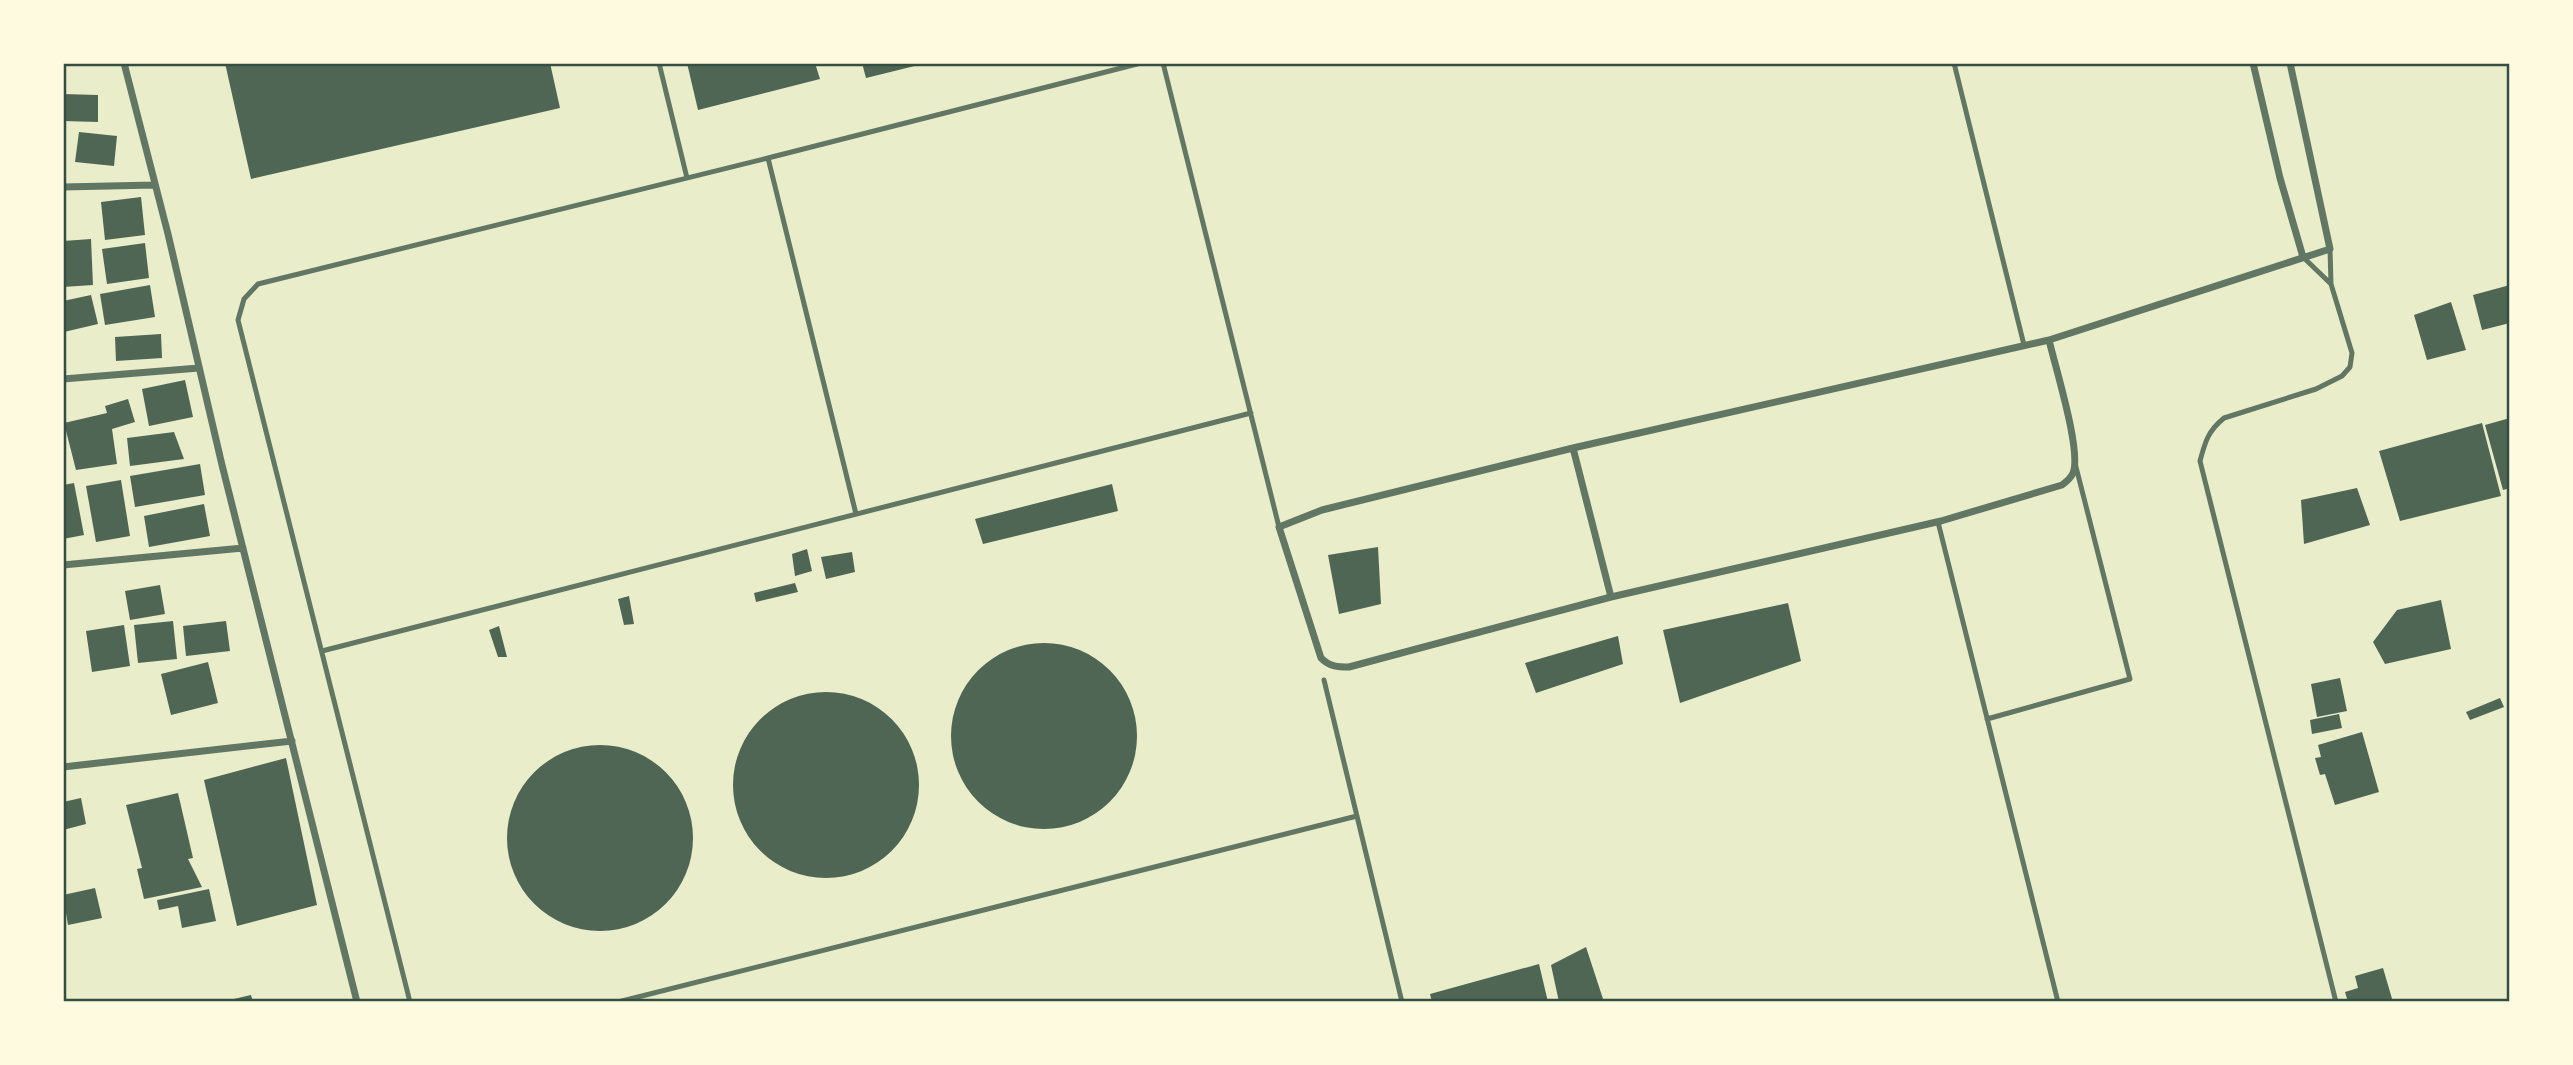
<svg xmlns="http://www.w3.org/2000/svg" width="2573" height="1065" font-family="'Sofia Sans Condensed',sans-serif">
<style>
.building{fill:#4f6655}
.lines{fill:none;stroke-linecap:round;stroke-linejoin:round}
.service{stroke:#617663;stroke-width:5}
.minor{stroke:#617663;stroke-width:7}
.neatline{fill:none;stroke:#344e41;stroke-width:2.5}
</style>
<rect width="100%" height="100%" fill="#e9edc9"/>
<!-- building -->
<path class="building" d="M225,63H550L560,108L251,179Z
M687,63H815L820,79L698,110Z
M862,63H922L923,64L866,78Z
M63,94L98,95V122L63,121Z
M79,132L117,136L114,166L75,162Z
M141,197L145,235L105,240L101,202Z
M91,239L93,285L63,287V241Z
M145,243L149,278L107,284L102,249Z
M150,285L155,317L105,325L100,294Z
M2510,285V323L2482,330L2473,295Z
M91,295L98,324L64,332L63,301Z
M2451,302L2466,350L2427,360L2414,315Z
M161,334L162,358L116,361L115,337Z
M185,380L193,417L149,426L142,389Z
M128,399L135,422L112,429L117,464L76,470L64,423L107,413L105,406Z
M2510,418V488L2503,490L2485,425Z
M2482,423L2501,496L2400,521L2379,451Z
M174,432L184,459L130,466L127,438Z
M200,464L205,495L135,507L130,476Z
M121,480L130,536L96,542L86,486Z
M74,483L84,535L63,539V485Z
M1112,484L1118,511L983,544L975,519Z
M2357,488L2370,525L2304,544L2301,500Z
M204,504L210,536L149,547L144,516Z
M1378,547L1381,604L1339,614L1328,555Z
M807,549L812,571L795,576L792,554Z
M852,552L855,572L826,579L821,557Z
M795,583L798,592L756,602L754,593Z
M160,585L165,614L130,620L125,591Z
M629,596L634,624L624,625L618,599Z
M2441,600L2451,649L2385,664L2373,642L2397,610Z
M1788,603L1801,661L1680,703L1663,630Z
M173,621L177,659L138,663L134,625Z
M226,621L230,651L186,656L183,626Z
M124,625L130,666L92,672L86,631Z
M499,626L507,657H498L489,630Z
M1618,636L1623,664L1536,693L1525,663Z
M951 736a93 93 0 1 1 186 0a93 93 0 1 1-186 0Z
M208,662L218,703L171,715L161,674Z
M2340,678L2347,711L2317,717L2311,684Z
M733 785a93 93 0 1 1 186 0a93 93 0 1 1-186 0Z
M2500,698L2504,707L2470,720L2466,712Z
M2339,714L2342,728L2312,734L2310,720Z
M2362,732L2379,792L2335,805L2325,774L2320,775L2315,758L2321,757L2318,745Z
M507 838a93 93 0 1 1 186 0a93 93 0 1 1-186 0Z
M286,758L317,905L237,926L204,780Z
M178,793L193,858L188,859L202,887L144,899L137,869L142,868L126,805Z
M81,798L86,824L63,830V802Z
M95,888L102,918L68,925L63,895Z
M209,889L216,921L182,928L178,906L159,910L157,900Z
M1586,947L1604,1002H1559L1551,965Z
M1539,964L1548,1002H1432L1430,994Z
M2383,968L2393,1002H2348L2345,992L2358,988L2355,976Z
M251,995L253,1002H226L225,1001Z"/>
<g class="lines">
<!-- service -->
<path class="service" d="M659,63L687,178
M1163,63L1279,527
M1954,63L2024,345
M768,158L856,514
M2330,249L2331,284L2352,353L2350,367L2342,376L2316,389L2224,418C2208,431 2205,442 2200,461L2336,1002
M2303,257L2331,284
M1938,522L2058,1002
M322,651L1251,413
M1324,680L1402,1002
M1987,719L2130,679L2075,463
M410,1002L238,320L244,299L258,284L768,158L1141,63
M618,1002L1357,816"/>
<!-- minor -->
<path class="minor" d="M124,63L168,234L222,465L357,1002
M2253,63L2280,178L2303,257
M63,187L155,185
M2049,340C2055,366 2082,452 2073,473C2071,478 2066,482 2062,485L1941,521L1611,597L1349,667C1338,667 1330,667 1321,658L1279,527L1322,510L1573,448L2049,340L2330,249L2290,63
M63,379L199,368
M1573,448L1611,597
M63,565L243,548
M63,767L292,741"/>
</g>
<!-- border -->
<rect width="2573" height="1065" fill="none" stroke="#fefae0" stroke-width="130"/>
<rect x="65" y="65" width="2443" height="935" class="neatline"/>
</svg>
